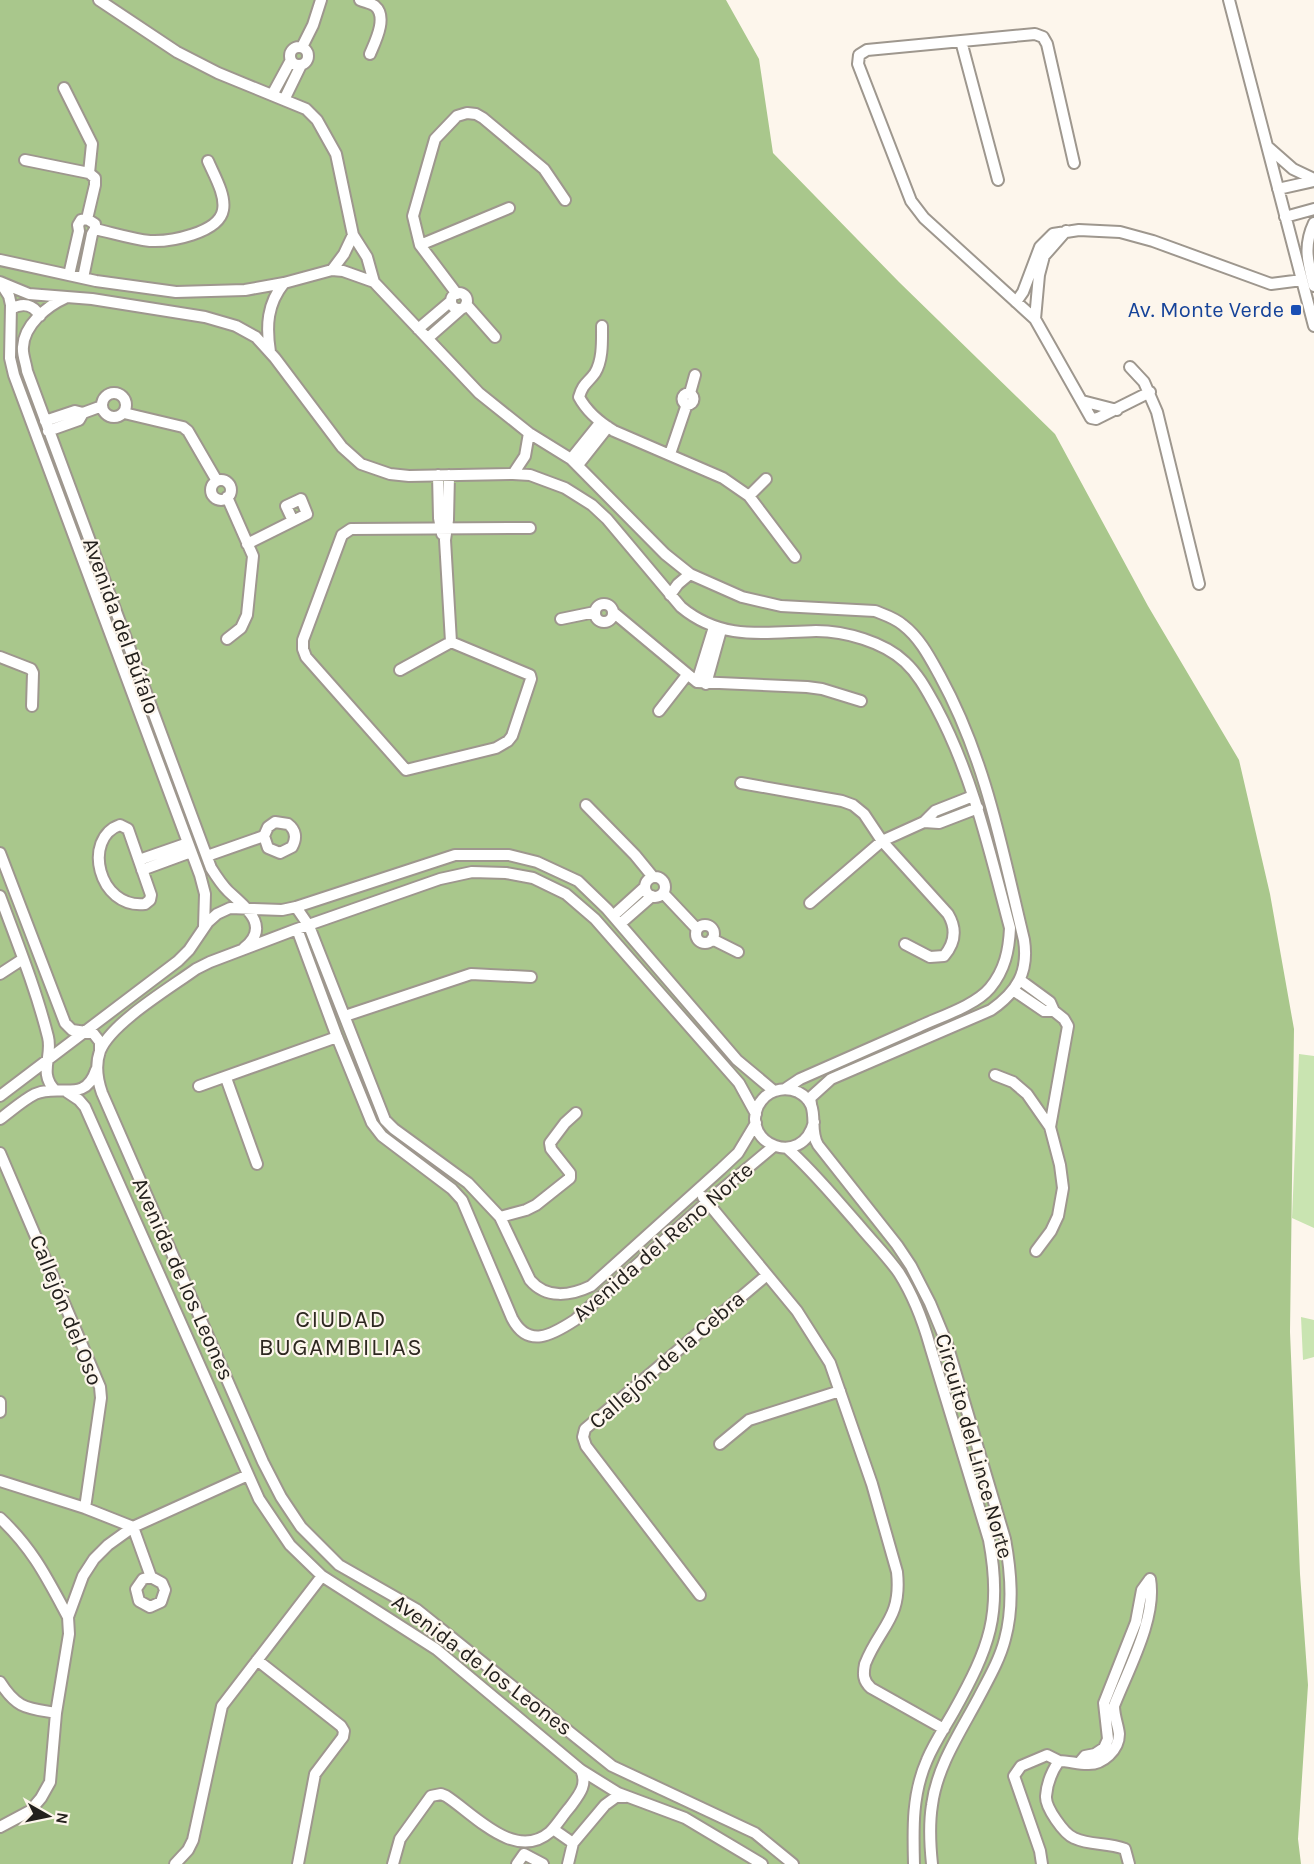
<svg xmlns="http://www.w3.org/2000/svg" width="1314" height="1864" font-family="Karla,sans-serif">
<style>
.green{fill:#c9e4b1}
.forest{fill:#a9c78c}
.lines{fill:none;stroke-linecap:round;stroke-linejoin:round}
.minor-casing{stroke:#9e978e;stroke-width:14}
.minor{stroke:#fff;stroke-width:10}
.transit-dot{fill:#1a4fb4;stroke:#fdf6ec;stroke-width:2}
.labels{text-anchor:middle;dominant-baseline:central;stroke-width:4.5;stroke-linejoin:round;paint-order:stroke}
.transit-label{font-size:22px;fill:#164399;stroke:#fdf6ec;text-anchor:end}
.street-label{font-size:22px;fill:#23201d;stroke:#fdf6ec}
.neighbourhood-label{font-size:24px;letter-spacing:1.5px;fill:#2e2821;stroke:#fdf6ec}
</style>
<rect width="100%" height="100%" fill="#fdf6ec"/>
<!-- green -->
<path class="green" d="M1299,1054L1314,1056V1228L1292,1218Z
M1301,1317L1314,1320V1357L1303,1360Z"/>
<!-- forest -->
<path class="forest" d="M0,0H726L759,59L773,153L899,282L1055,434L1148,606L1239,760L1270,894L1294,1029L1290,1332L1300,1574L1308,1685L1298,1839L1301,1864H0Z"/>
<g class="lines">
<!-- minor casing -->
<g class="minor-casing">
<path id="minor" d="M99,0L177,52L218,73L306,109L317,120L336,154L353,235L367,257L374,282
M360,0C364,2 371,3 375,6C388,17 375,42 370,54
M1229,0L1314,326
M961,41L998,180
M290 56a9 9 0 1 1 18 0a9 9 0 1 1-18 0Z
M302,47L313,25L321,0
M64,88L92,144L89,173
M272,95L291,60
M284,100L301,65
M1268,147L1293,169L1314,179
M25,160L89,173L95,178V185L87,219
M1074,163L1047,44L1043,37L1035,34L867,50L859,55L858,64L911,201L924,218L1035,319L1091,418L1096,419L1150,392
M1278,189L1314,181
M1285,217L1314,209
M1314,223C1303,246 1308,263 1314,286
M95,229C113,233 132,239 150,241C170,242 219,233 223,210C226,195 214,175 208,161
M420,245L509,208
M0,260L96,281L176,292L245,290L284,283L332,270L343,271L374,282L479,393L529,433L571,459L665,554L690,574L742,597L781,606L875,611C885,615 895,618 903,625C920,638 930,658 940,676C986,760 1002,849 1024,940C1029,972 1017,992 991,1010L831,1079L810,1098L811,1104
M332,270L344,254L353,235
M69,275L79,231L78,225L81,220L87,219L95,224V229L92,234L83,278
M0,282L29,294L92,299L205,317L236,326L256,337L275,358L342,447L361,464L390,474L409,476L513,474L530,475L565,488L592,505L607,519L681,607C723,642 766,632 816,631C845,631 884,642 905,662C919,675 927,691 936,707C973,776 990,853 1010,928C1009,950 1005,970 990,988C975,1006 939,1017 918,1027C879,1044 839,1062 800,1079L785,1089
M2,285L9,296L11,305L10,358L14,375L200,875L205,894L204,927
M451 301a8 8 0 1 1 16 0a8 8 0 1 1-16 0Z
M457,294L420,245L413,216L435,139L457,116L467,113L476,114L483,118L544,169L565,200
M65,298C47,306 24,325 23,347C22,354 26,363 27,371L211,868C216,876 221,884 228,891C245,907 272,926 244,948
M1016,302L1023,292L1040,247L1053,234L1079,230L1120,232L1153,241L1271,284L1302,280
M466,304L495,337
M11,309C23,302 33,304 40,316
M1035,319L1039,275L1044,256L1066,231
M602,326C602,341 603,360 595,373C588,383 583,383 579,397C587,412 599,422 614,431L723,478L749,496L795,557
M418,329L451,301
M428,338L461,309
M270,352C266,326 267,304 284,283
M1130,367L1144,382L1157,412L1199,584
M102 405a12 12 0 1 1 24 0a12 12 0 1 1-24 0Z
M690,393L695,375
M682.5 399a5.5 5.5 0 1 1 11 0a5.5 5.5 0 1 1-11 0Z
M1082,401L1117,410
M124,413L183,427L188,431L217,481
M45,421L75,411L83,413L102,406
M48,431L79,420L83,413
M670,454L687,404
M571,459L600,423
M578,465L608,427
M513,474L525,456L529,433
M438,475L439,518L442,534
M449,475L448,520L445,540L451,642
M211 490a10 10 0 1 1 20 0a10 10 0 1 1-20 0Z
M749,496L766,479
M227,497L253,556L247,615L241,628L227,639
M247,544L307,514L301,499L286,506L293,521
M670,595L678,584L690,574
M595 613a9 9 0 1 1 18 0a9 9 0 1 1-18 0Z
M613,612L697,682L807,687L822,689L861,701
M561,619L595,612
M451,642L530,675L531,679L512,736L508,741L496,748L406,770L306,657L303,649V640L342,535L351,529L530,528
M0,657L31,669L33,673L32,706
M400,670L451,642
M697,682L714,627
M706,684L721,630
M659,711L687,675
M741,783L842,801L853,805L864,814L882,841L948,914C957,929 955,943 944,956L930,957L905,944
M586,805L635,855L653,877
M924,822L939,823L978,808
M120,825L128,829L151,895L150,900L145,904C98,909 82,838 120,825Z
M0,853L65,1023L72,1030L93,1033L100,1042V1051
M207,856L264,836L268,827L275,822L288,824C296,830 297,838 292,847L280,853L268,848L264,836
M139,860L188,843
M142,870L191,852
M645 887a10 10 0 1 1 20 0a10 10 0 1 1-20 0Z
M663,893L697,929
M0,896C17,942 36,989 48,1037C53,1057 38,1073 55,1090
M810,903L882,841L924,822L935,811L973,796
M296,907L309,926L385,1120L394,1129L468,1183L500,1217L530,1280C546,1299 570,1296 591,1286L721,1169L738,1153L756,1123
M613,916L645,887
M620,924L652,896
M696 934a9 9 0 1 1 18 0a9 9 0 1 1-18 0Z
M297,929L337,1037L372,1123L382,1136L452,1189L462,1200L512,1318C528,1349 552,1335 575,1320L707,1202L774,1146
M712,939L738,952
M0,974L23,959
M1020,980L1050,1002L1054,1011L1064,1019L1068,1026L1050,1127
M1013,990L1044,1011H1054
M345,1016L471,974L531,977
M995,1075L1013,1082L1027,1094L1050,1127L1060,1165L1063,1188L1058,1216L1051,1231L1036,1251
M226,1078L257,1164
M199,1086L337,1037
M67,1092L79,1100L85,1107L259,1499L290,1545L322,1576L436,1649L581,1770L618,1793L685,1818L762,1864
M0,1096L178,961L189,950L208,922L217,914L230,908L282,910L296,907L455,855H509L537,862L578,881L607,909L737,1060L774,1091
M756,1114L739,1083L595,919L566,894L533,878L506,873L472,872L440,879L297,929L210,962L196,969C170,988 111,1023 100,1051C95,1065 97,1079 102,1093L263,1462L281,1497L301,1527L339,1565L416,1609L612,1766L755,1833L793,1864
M0,1119C11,1111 23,1100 35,1094C59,1083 85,1104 96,1070
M814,1122C802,1169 741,1144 758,1106C762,1099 768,1093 775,1091C783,1088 791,1089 798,1092C823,1105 807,1127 818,1145L897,1245L911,1266L930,1303L947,1344L1005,1539C1011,1572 1014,1606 1005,1639C1000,1659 989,1678 979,1697C961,1731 937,1766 932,1805C929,1824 930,1845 932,1864
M787,1148C813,1171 834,1197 857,1223C871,1240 887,1256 899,1273C913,1295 923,1321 930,1346L989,1540C1003,1614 989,1648 954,1711C945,1727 934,1743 927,1760C912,1794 913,1828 914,1864
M0,1153L100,1387L101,1398L85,1508
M703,1197L797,1311L830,1363L872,1484L897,1572C902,1619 880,1626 865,1664C863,1674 863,1681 871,1688L944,1729
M500,1217L526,1210L536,1205L570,1178V1173L551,1149L550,1143L565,1123L576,1113
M0,1402V1412
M720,1444L749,1420L840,1391
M0,1481L85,1508L133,1527
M0,1518C33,1549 47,1578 68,1617
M133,1527L151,1577L162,1583L165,1590L161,1602L150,1607L139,1601L136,1589L143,1579L151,1577
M700,1595L586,1446L583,1437L585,1429L767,1275
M257,1660L341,1726L344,1731L343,1737L315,1774L298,1864
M0,1682C17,1709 27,1708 56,1713
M1059,1761C1068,1761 1078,1764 1087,1764C1103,1765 1119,1750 1119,1734C1118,1725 1114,1716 1114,1706C1128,1670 1157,1618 1150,1579
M1080,1762L1085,1756L1095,1754L1104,1748L1108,1739L1104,1703L1136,1622L1142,1590L1150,1579
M0,1827L30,1811L41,1798L50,1782L56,1713L69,1634L68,1617L83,1576L94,1559L108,1545L133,1527L248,1475
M553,1829L573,1843
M524,1854L543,1864
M175,1864L188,1850L193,1840L222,1706L322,1576
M393,1864L400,1839L431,1796L441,1794L446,1796C474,1814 515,1862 550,1832C557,1825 563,1815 570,1807C579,1795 588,1785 581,1770
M517,1864L524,1854
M568,1864L573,1843L605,1805L616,1797H626
M1042,1864L1040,1851L1014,1776L1021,1766L1047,1755L1059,1761C1052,1771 1047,1783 1046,1796C1045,1807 1064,1834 1074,1838C1091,1846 1107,1842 1125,1849L1129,1864"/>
</g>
<!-- minor -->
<use href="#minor" class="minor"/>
</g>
<!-- markers -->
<rect class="transit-dot" x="1290" y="304" width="12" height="12" rx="3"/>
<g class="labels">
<!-- transit labels -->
<g class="transit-label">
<text x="1284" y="310">Av. Monte Verde</text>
</g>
<!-- street labels -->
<g class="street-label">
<text transform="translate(121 626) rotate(70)">Avenida del Búfalo</text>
<text transform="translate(663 1242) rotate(-41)">Avenida del Reno Norte</text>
<text transform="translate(183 1279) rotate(66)">Avenida de los Leones</text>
<text transform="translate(66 1310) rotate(68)">Callejón del Oso</text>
<text transform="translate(667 1360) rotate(-41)">Callejón de la Cebra</text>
<text transform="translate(974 1446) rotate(74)">Circuito del Lince Norte</text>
<text transform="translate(482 1665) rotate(37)">Avenida de los Leones</text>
</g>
<!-- neighbourhood labels -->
<g class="neighbourhood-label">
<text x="341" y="1319">CIUDAD<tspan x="341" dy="28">BUGAMBILIAS</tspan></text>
</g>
</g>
<!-- north arrow -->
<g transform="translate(48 1816) rotate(99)" stroke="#fdf6ec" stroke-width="4.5" paint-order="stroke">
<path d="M0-4.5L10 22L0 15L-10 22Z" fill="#23201d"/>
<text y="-9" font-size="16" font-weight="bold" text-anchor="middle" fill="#23201d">N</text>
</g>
</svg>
